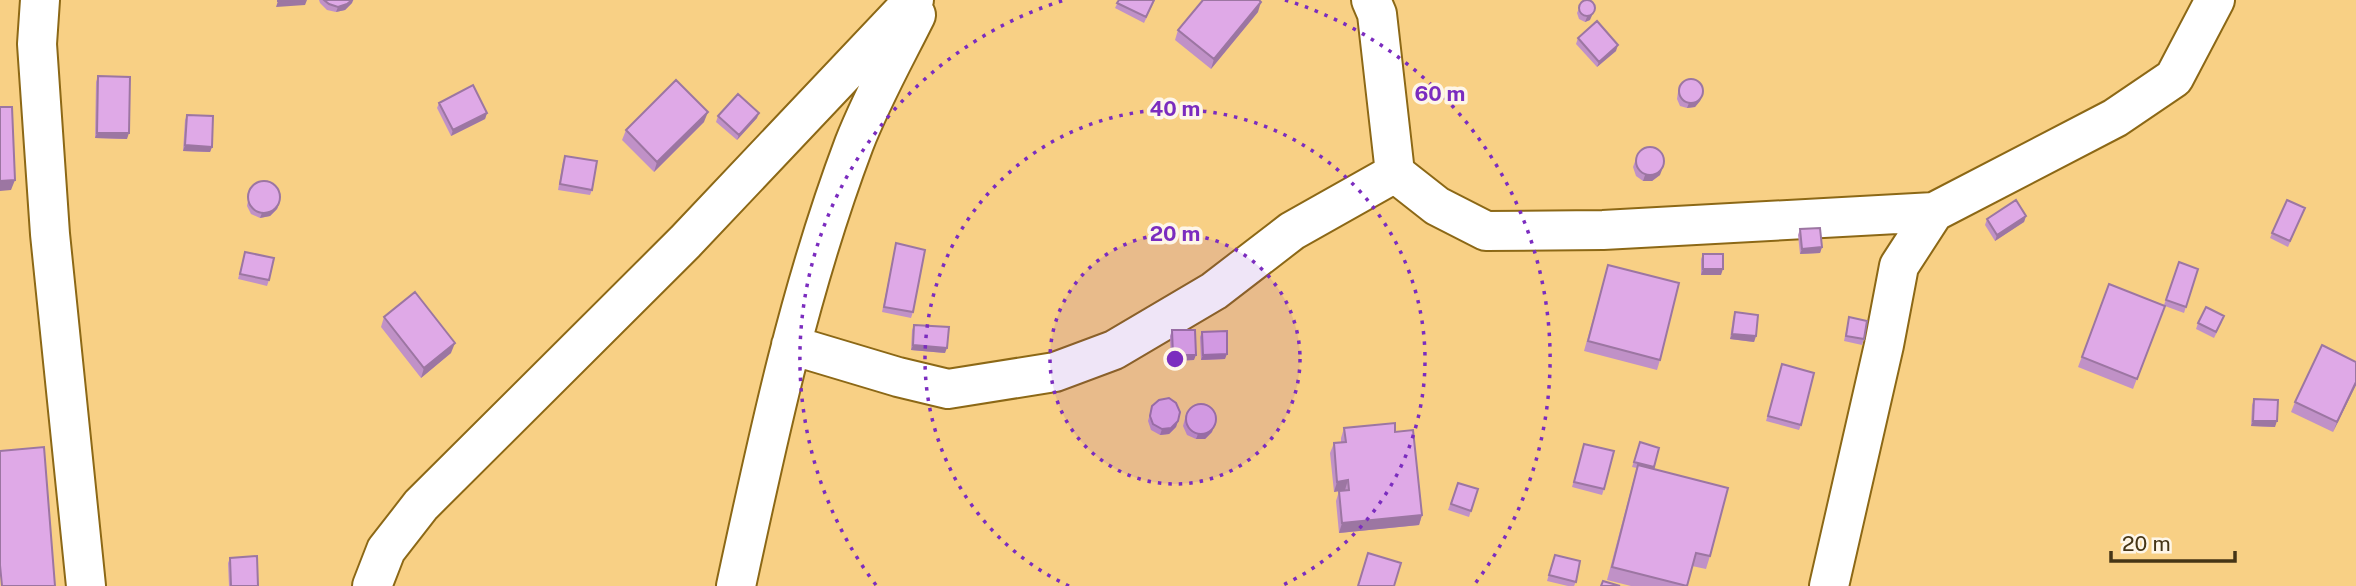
<svg xmlns="http://www.w3.org/2000/svg" width="2356" height="586" font-family="'Public Sans',sans-serif">
<style>
.lines{fill:none;stroke-linecap:round;stroke-linejoin:round}
.street-casing{stroke:#8c6816;stroke-width:42}
.street{stroke:#fff;stroke-width:38}
.wall{fill:#c091c7}
.shaded-wall{fill:#9c76a2}
.building{fill:#dfa9e7;stroke:#9c76a2;stroke-width:2}
.ring{fill:none;stroke:#7b2cbf;stroke-width:3.5;stroke-dasharray:3.5 7}
.centre{fill:#7b2cbf;stroke:#fef6e8;stroke-width:3.5}
.ring-label{font-size:21px;text-anchor:middle;font-weight:bold;fill:#7b2cbf;stroke:#fef6e8;stroke-width:7;stroke-linejoin:round;paint-order:stroke}
</style>
<rect width="100%" height="100%" fill="#f8d085"/>
<g class="lines">
<!-- street casing -->
<g class="street-casing">
<path id="street" d="M40,0L37,44L50,234L86,586
M1371,0L1377,14L1395,173
M791,345L898,377L948,389L1055,372L1114,350L1214,291L1292,231L1395,173L1437,206L1486,231L1603,230L1934,212
M372,586L386,550L421,505L685,242L914,0
M736,586C768,437 800,287 854,144C871,100 895,57 916,15
M1829,586L1884,345L1899,266L1934,212L2115,118L2174,78L2215,0"/>
</g>
<!-- street -->
<use href="#street" class="street"/>
</g>
<!-- wall -->
<path class="wall" d="M319,0H353L352,3L345,10L336,12L327,10L320,3Z
M1119,0H1155L1144,23L1115,8Z
M1582,2L1590,20L1585,22L1579,19L1577,13Z
M1258,12L1211,69L1175,40L1178,30Z
M1578,38L1616,51L1597,67L1576,44Z
M98,76L127,139L95,138L96,82Z
M1679,85L1702,96L1700,101L1695,107L1687,108L1680,106L1677,99Z
M439,103L487,113L485,119L451,136L437,108Z
M187,115L212,147L210,152L183,151L185,120Z
M718,116L757,118L737,140L716,122Z
M704,122L654,172L622,140L626,130Z
M1638,153L1660,175L1652,181H1643L1636,176L1633,167Z
M565,156L592,190L590,195L558,190L563,161Z
M250,190L279,204L277,209L270,216L260,218L251,214L247,206Z
M2305,208L2288,247L2270,238L2272,233Z
M2026,216L2024,222L1995,241L1985,225L1987,219Z
M1800,229L1822,247L1820,253L1800,254L1798,235Z
M896,243L913,312L911,318L882,312Z
M245,252L269,280L267,286L238,279Z
M1703,254L1721,275H1701V259Z
M2179,262L2198,269L2184,313L2165,306L2133,389L2078,367L2109,284L2164,305Z
M1608,265L1660,360L1657,370L1584,351Z
M1735,312L1756,336L1754,342L1730,339L1733,318Z
M384,317L451,353L421,378L381,327Z
M1849,317L1864,339L1862,345L1844,341Z
M2222,322L2214,338L2196,329L2198,323Z
M914,325L945,353L911,350L912,330Z
M1172,330L1194,360L1171,361L1170,336Z
M1202,332L1225,359L1201,360L1200,337Z
M2356,362V385L2333,432L2291,412L2295,402Z
M1782,364L1801,425L1799,430L1766,421Z
M2254,399L2275,427L2251,426L2252,405Z
M1152,406L1178,421L1176,427L1169,434L1160,435L1151,430L1148,421Z
M1187,411L1212,432L1205,439H1196L1187,435L1183,426Z
M1344,428L1395,432L1422,515L1419,525L1339,533L1336,501L1339,491L1334,492L1330,453L1334,443L1341,442V438Z
M1640,442L1659,448L1654,469L1710,556L1706,569L1692,566L1687,586H1631L1607,580L1634,478L1637,468L1632,467Z
M1584,444L1604,489L1602,495L1572,487Z
M1458,483L1478,489L1469,517L1448,510Z
M230,558L258,586H229L228,563Z
M1553,560L1576,582L1574,586H1568L1547,581Z"/>
<!-- shaded-wall -->
<path class="shaded-wall" d="M307,0L305,5L276,7L278,1Z
M352,0H353L352,3L345,10L336,12L338,7Z
M1261,2L1258,12L1211,69L1214,59Z
M1595,9L1590,20L1585,22L1587,17Z
M1618,45L1616,51L1597,67L1599,62Z
M1702,96L1700,101L1695,107L1687,108L1689,103Z
M708,112L704,122L654,172L657,162Z
M487,113L485,119L451,136L453,130Z
M759,113L757,118L737,140L739,135Z
M97,133H129L127,139L95,138Z
M185,145L212,147L210,152L183,151Z
M1662,170L1660,175L1652,181H1643L1645,175Z
M15,180L11,190L0,191V181Z
M279,204L277,209L270,216L260,218L262,213Z
M2026,216L2024,222L1995,241L1997,235Z
M1822,247L1820,253L1800,254L1802,249Z
M1703,269H1723L1721,275H1701Z
M1732,334L1756,336L1754,342L1730,339Z
M455,343L451,353L421,378L424,368Z
M913,345L947,348L945,353L911,350Z
M1227,354L1225,359L1201,360L1203,355Z
M1173,355H1196L1194,360L1171,361Z
M2356,382V385L2333,432L2337,422Z
M1178,421L1176,427L1169,434L1160,435L1162,429Z
M2253,421H2277L2275,427L2251,426Z
M1214,427L1212,432L1205,439H1196L1198,434Z
M1348,480L1345,490L1334,492L1337,482Z
M1422,515L1419,525L1339,533L1342,523Z"/>
<!-- building -->
<path class="building" d="M278,0H305L278,1Z
M324,0H352L347,4L338,7L329,4Z
M1119,0H1154L1146,17L1117,3Z
M1203,0H1259L1261,2L1214,59L1178,30Z
M1579 8a8 8 0 1 1 16 0a8 8 0 1 1-16 0Z
M1597,21L1618,45L1599,62L1578,38Z
M98,76L130,77L129,133H97Z
M1679 91a12 12 0 1 1 24 0a12 12 0 1 1-24 0Z
M676,80L708,112L657,162L626,130Z
M473,85L487,113L453,130L439,103Z
M738,94L759,113L739,135L718,116Z
M0,107H12L15,180L0,181Z
M187,115L213,116L212,147L185,145Z
M1636 161a14 14 0 1 1 28 0a14 14 0 1 1-28 0Z
M565,156L597,161L592,190L560,184Z
M248 197a16 16 0 1 1 32 0a16 16 0 1 1-32 0Z
M2016,200L2026,216L1997,235L1987,219Z
M2287,200L2305,208L2290,241L2272,233Z
M1820,228L1822,247L1802,249L1800,229Z
M896,243L925,250L913,312L884,307Z
M245,252L274,258L269,280L240,274Z
M1703,254H1723V269H1703Z
M2179,262L2198,269L2186,307L2166,300Z
M1608,265L1679,283L1660,360L1588,341Z
M2109,284L2165,306L2137,379L2082,357Z
M415,292L455,343L424,368L384,317Z
M2206,307L2224,316L2216,332L2198,323Z
M1735,312L1758,315L1756,336L1732,334Z
M1849,317L1867,321L1864,339L1846,336Z
M914,325L949,327L947,348L913,345Z
M1172,330H1195L1196,355H1173Z
M1227,331V354L1203,355L1202,332Z
M2322,345L2356,362V382L2337,422L2295,402Z
M1782,364L1814,373L1801,425L1768,416Z
M1169,398L1176,403L1180,412L1178,421L1171,428L1162,429L1153,424L1150,416L1152,406L1159,400Z
M2254,399L2278,400L2277,421H2253Z
M1186 419a15 15 0 1 1 30 0a15 15 0 1 1-30 0Z
M1395,423V432L1413,430L1422,515L1342,523L1339,491L1349,490L1348,480L1337,482L1334,443L1346,442L1344,428Z
M1640,442L1659,448L1654,467L1634,462Z
M1584,444L1614,451L1604,489L1574,482Z
M44,447L55,586H2L0,565V451Z
M1638,465L1728,488L1710,556L1696,553L1687,586L1612,567Z
M1458,483L1478,489L1471,511L1451,504Z
M1368,553L1401,563L1394,586H1358Z
M1555,555L1580,561L1576,582L1549,575Z
M257,556L258,586H231L230,558Z
M1603,581L1620,586H1601Z"/>
<!-- distance rings -->
<circle cx="1175" cy="359" r="125" fill="#7b2cbf" fill-opacity=".12"/>
<g class="ring">
<circle cx="1175" cy="359" r="125"/>
<path d="M1069 586A250 250 0 1 1 1281 586"/>
<path d="M876 585A375 375 0 0 1 1065 0M1285 0A375 375 0 0 1 1474 585"/>
</g>
<circle cx="1175" cy="359" r="10" class="centre"/>
<g class="ring-label">
<text x="1440" y="101">60 m</text>
<text x="1175" y="116">40 m</text>
<text x="1175" y="241">20 m</text>
</g>
<!-- scale -->
<path d="M2111 551v10h124v-10" fill="none" stroke="#453516" stroke-width="3.5"/>
<text x="2122" y="551" font-size="21" fill="#453516" stroke="#fef6e8" stroke-width="5" paint-order="stroke">20 m</text>
</svg>
